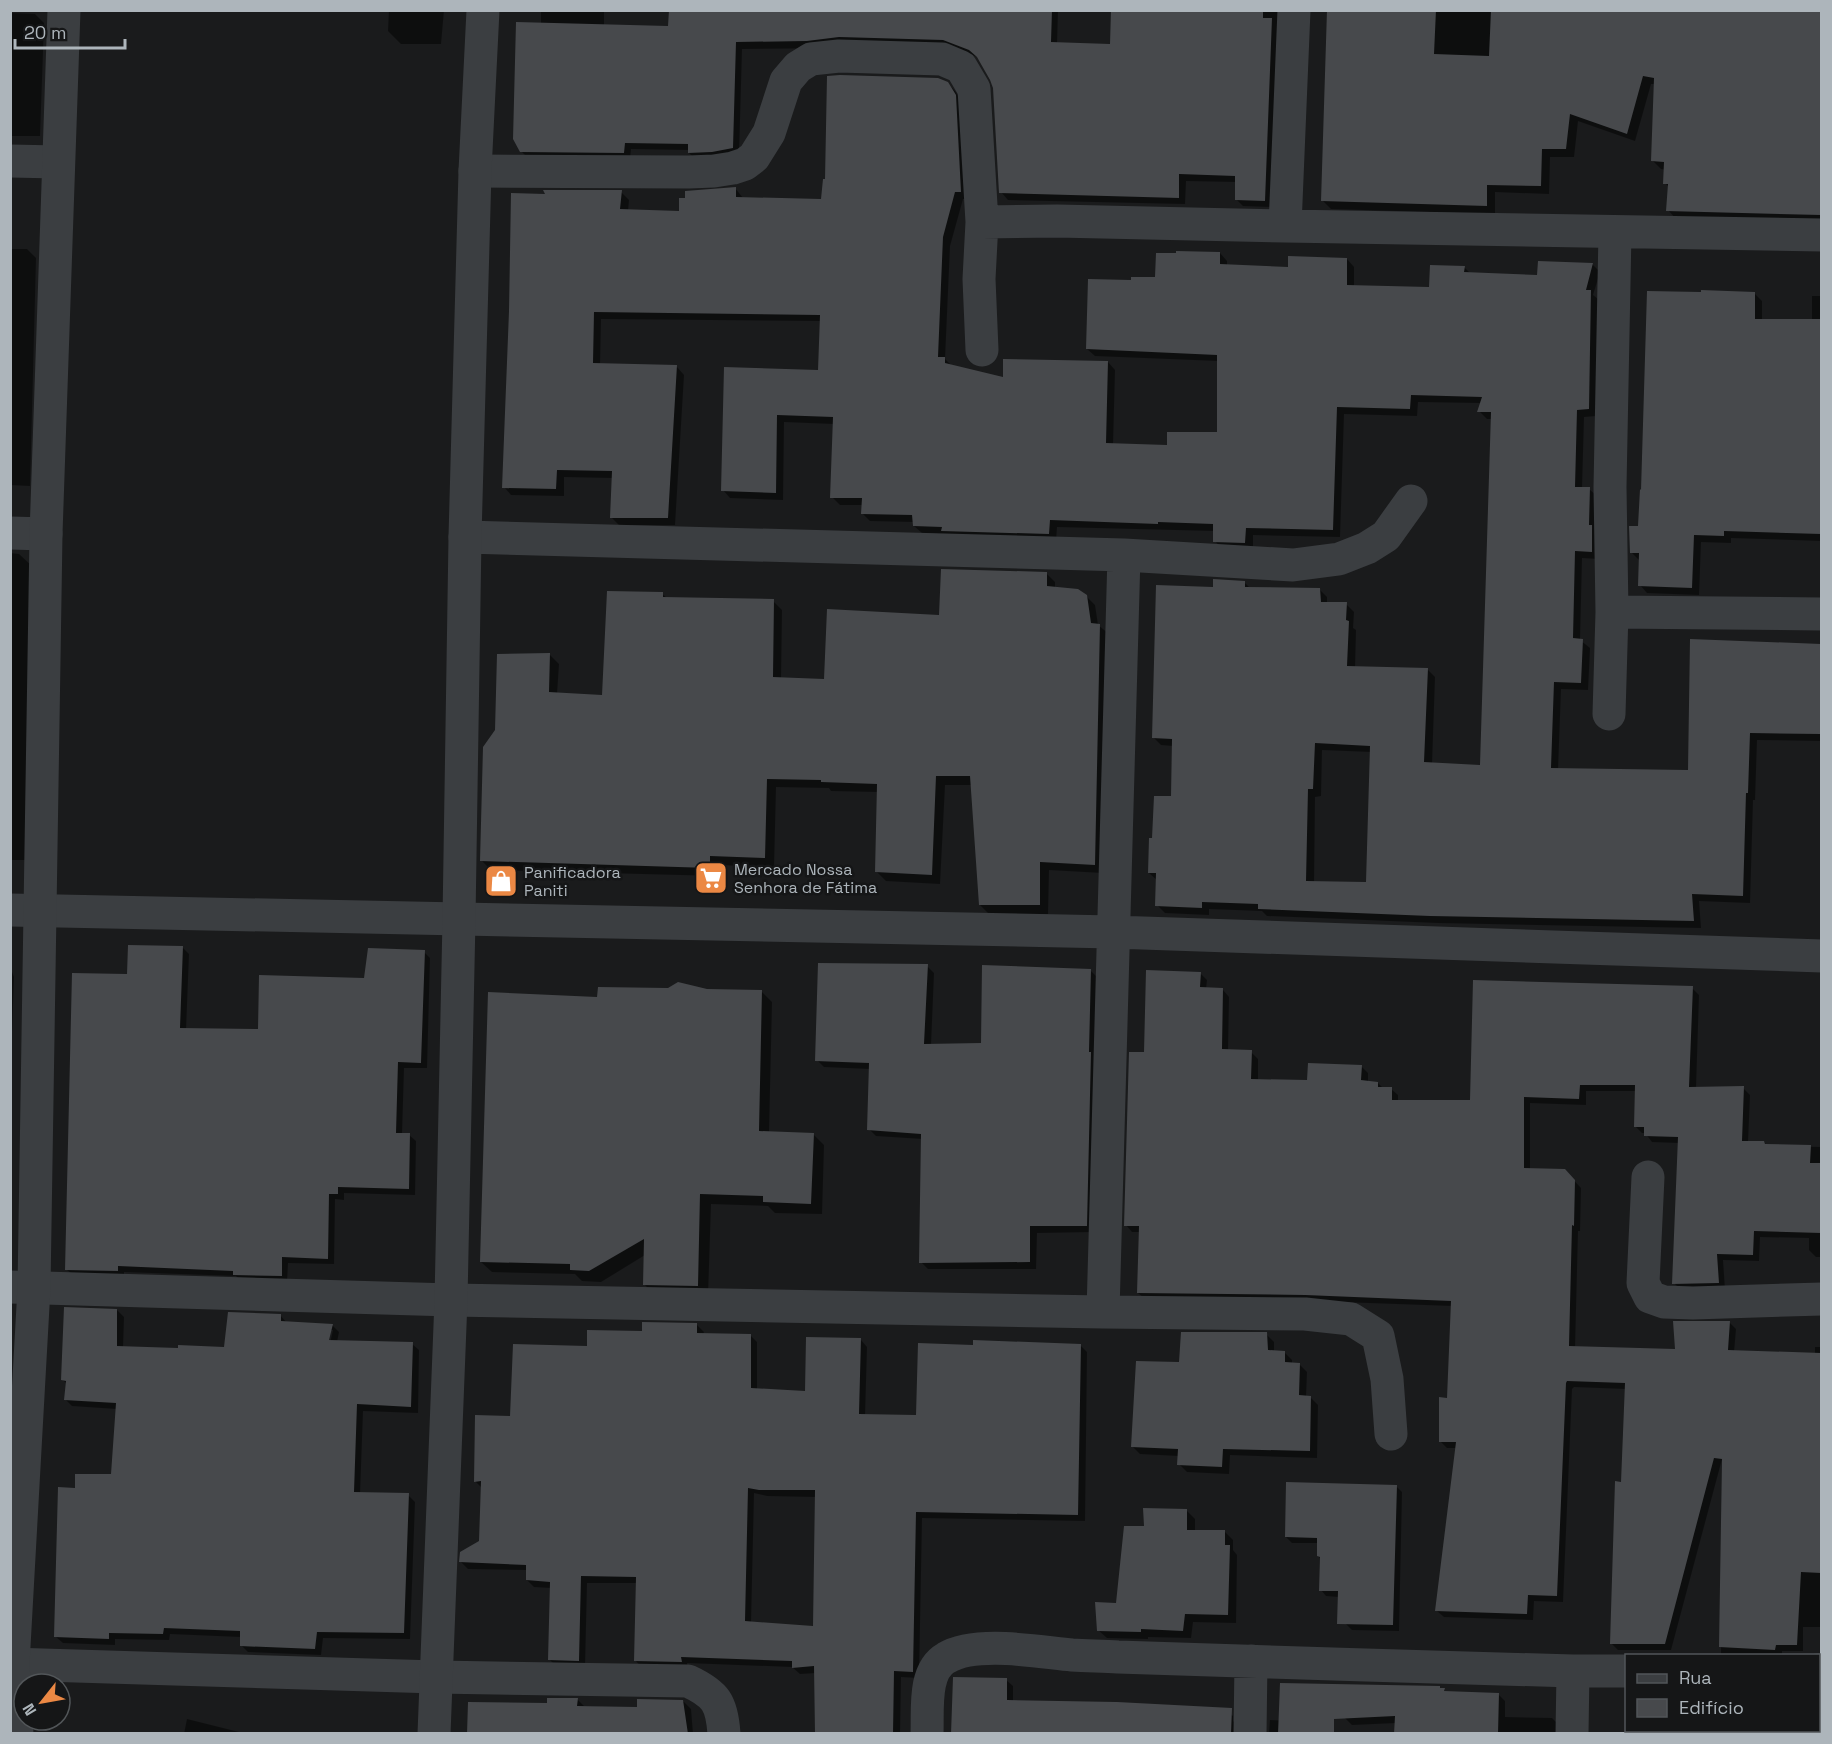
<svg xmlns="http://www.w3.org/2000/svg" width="1832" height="1744" font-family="'Space Grotesk',sans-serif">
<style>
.shadow{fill:#0007;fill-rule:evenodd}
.building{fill:#47494c;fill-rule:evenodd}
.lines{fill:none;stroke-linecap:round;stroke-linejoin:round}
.minor{stroke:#3b3e41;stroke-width:33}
.tertiary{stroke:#3b3e41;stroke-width:33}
.labels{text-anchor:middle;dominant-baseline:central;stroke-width:5;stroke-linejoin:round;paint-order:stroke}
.poi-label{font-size:16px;fill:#adb5bb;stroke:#151617;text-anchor:start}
</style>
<rect width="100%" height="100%" fill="#1a1b1c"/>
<!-- shadow -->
<path class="shadow" d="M389,10H444L441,44H401L388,31Z
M541,10H604V25L670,27V10H1058L1057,44L1112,46L1113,10H1278L1271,207L1243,206L1236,199L1237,182L1186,181L1185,204L1008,200L1001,192L994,88L978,57L951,47L742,49L739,155L696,160L689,153V150L631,149L630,159H529L522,152L541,25Z
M1329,10H1822V223L1676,219L1668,210L1669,187L1665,183L1666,170L1661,169L1653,161L1655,84H1651L1635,141L1578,121L1574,157H1550L1549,194L1495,192V214L1331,209L1323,201Z
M10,13L35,14L44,23L40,136H10Z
M947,83L955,91L963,104L968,199H963L950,246L945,359L952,366L1004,378L1108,362L1115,370L1113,445L1168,447L1218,434L1219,361L1095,356L1087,349L1133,282L1157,279L1220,253L1227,261V266L1289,268L1347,259L1354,267V287L1431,289L1464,267L1470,273L1538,277L1592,264L1600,272L1593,295L1598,299L1596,416L1584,417L1582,488L1589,489L1597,496L1599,559L1582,558L1580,640L1590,648L1588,690L1561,689L1558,770L1689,772L1691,641L1822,645V741L1757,740L1755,800H1753L1750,903L1699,901L1701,928L1438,923L1267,916L1262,911L1209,909V915L1165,913L1157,905L1158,881L1149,873L1153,840L1172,798L1173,746L1161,745L1153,737L1214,588L1244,582L1250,588L1319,589L1327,597V603L1346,604L1354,612L1353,628L1356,630L1355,668L1427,669L1435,677L1432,764L1481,767L1493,419H1487L1479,411L1481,403L1418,402L1417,416L1344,414L1340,537L1253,535V550L1222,549L1215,541V531L1057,527L1056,541L922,533L914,526V522L870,521L863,514V505H840L832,497L834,424L784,422L783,500L730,498L723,490L725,368L819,371L822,321L601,319L600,365L677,367L684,375L675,525H619L612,518L613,478L564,477V496L511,495L504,487L548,196L621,192L629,200L628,211L681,213L735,188L743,198L822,201ZM1322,750L1372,752L1367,883H1314L1315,797L1321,796Z
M10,249H27L36,258L30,486L10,485Z
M1755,294L1762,301V320L1812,321V296H1822V541L1731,538V543L1701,542L1699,595L1647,593L1640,585L1639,560L1631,552L1640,528Z
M10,553L19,554L33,567V860H10Z
M1046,573L1055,582V589L1086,596L1095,605L1098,625L1109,634L1103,873L1049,870L1048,914H989L980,905L972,785H945L940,884L886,881L877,872L878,792L831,791L829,788L776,787L774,867L719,865V876L491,870L482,861L550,655L559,664L557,694L603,696L662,594L667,598L773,601L782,610L781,679L826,680L940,616Z
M183,948L189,954L186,1030H259L424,952L430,958L427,1068H404L402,1134L409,1135L416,1141L415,1195L344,1193V1200L335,1199L334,1264L288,1263L287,1282L240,1280L236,1276L124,1272V1277L73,1275L66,1269L129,976Z
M927,966L934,973L931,1045L982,1044L1090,970L1097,977L1093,1232L1037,1233L1036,1269H928L921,1262L923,1139L876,1136L869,1129L870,1069L824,1067L817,1060Z
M10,967L14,977L10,1086Z
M1200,973L1207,980L1206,989L1223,990L1229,997L1228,1051L1251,1052L1258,1059V1080L1309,1082L1361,1066L1368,1073V1082L1378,1083L1383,1088L1391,1089L1398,1095V1101L1471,1102L1692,988L1699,995L1696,1088H1743L1750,1095L1748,1142H1764L1767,1146L1822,1147V1257H1816L1809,1250V1238L1760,1237L1759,1261L1723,1260L1725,1290H1681L1674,1283L1679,1143L1652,1142L1645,1133H1642L1635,1126L1636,1091H1586V1105L1530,1103V1170H1564L1581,1188L1580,1231H1578L1575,1348L1677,1351L1729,1322L1736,1329L1734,1352L1815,1355V1347H1822V1627H1803V1651H1782V1656H1721L1722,1459L1671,1650H1618L1611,1643L1623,1483L1626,1389L1574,1387L1572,1389L1563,1602L1534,1601L1533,1620L1444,1617L1437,1611L1456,1448H1447L1440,1441L1449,1399L1453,1306L1313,1301L1145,1299L1138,1293L1140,1232H1132L1126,1225L1145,1053Z
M707,990L762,992L772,1002L769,1133L813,1134L824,1145L822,1214L775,1213L768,1206L711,1204L708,1296L655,1295L644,1284L645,1255L601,1282L582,1281L575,1274L492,1272L481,1262L599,998Z
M117,1310L124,1317L123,1348L225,1349L280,1315L287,1323L333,1326L339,1332L337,1342L412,1344L419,1350L418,1413L363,1411L360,1494L408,1495L415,1502L410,1639L323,1638L321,1655L248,1652L241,1645V1637L170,1634L169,1640L115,1639V1645L63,1643L56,1637L76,1489L113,1476L117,1409L72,1406L65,1399L67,1384L63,1380ZM330,1330H333L329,1348L326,1347Z
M697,1325L704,1332L703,1334L751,1336L757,1342V1390L807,1393L861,1340L867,1347L865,1416H918L974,1346L1080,1345L1087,1352L1085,1521L922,1518L919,1678L901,1677L900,1734H815L816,1673L800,1674L792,1667L687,1663L688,1668H642L636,1661L638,1583H587L585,1667L556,1666L549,1659L551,1588L534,1587L527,1580V1570L468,1569L461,1562L481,1541L482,1488L475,1481L512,1418L588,1348L644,1332ZM754,1493L767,1496L816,1497L814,1628L751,1623Z
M1266,1334L1274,1342V1352H1284L1292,1360V1364H1299L1307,1372L1306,1397H1310L1318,1405L1317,1458L1230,1455L1229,1474L1187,1472L1179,1464V1456L1140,1454L1133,1447L1180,1363Z
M1396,1486L1402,1492L1399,1631L1352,1630L1346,1624L1339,1597L1326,1596L1321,1590V1559L1318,1556V1543H1292L1286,1537Z
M1187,1511L1195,1519V1531L1225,1532L1233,1540V1550L1237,1555L1236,1623L1193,1622L1191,1638L1148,1637V1639L1107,1638L1098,1630L1118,1605L1145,1528Z
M1006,1680L1013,1686V1702L1226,1710L1233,1716V1721L1238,1726V1734H953Z
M1440,1688L1447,1693L1498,1694L1505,1701V1717L1552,1718L1559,1725V1734H1396V1723L1352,1725L1345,1718Z
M577,1699L584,1706L639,1709L638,1700L684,1702L691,1709L693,1734H468L548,1704Z
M1818,1703L1822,1704V1734H1639V1730H1818Z
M187,1719L247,1734H184Z
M1270,1720L1297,1721L1303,1734H1269Z"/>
<!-- building -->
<path class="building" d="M669,10H1052L1051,42L1110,44L1111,10H1263V18H1272L1265,201L1235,200V176L1179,174V198L999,193L993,88L990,80L977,57L969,50L943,40L839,37L807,41L736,42L733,148L712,152L688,153V144L625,143L624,153L520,152L513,139L516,22L668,26Z
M1327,10H1436L1434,54L1489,56L1491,10H1821V215L1666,211L1668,184H1663L1664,162L1651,161L1654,78L1643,76L1627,134L1570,114L1566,149H1542L1541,186L1487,185V206L1321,201Z
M840,75L938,78L948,82L956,95L961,192H955L943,237L938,357H945V363L1003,377V359L1108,361L1106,443L1167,445V432H1217V355L1086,349L1088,279L1131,280V277H1155L1156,253H1176V251L1220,252V264L1288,267V256L1347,258V285L1429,287L1430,265L1465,266L1464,272L1537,275L1538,261L1593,263L1586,290H1591L1589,409L1577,410L1575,487H1590L1589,525H1592V552L1575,551L1573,638L1583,639L1581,683L1554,682L1551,768L1688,770L1690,639L1821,644V734L1750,733L1748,793H1746L1743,896L1692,894L1694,921L1430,916L1258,909V904L1202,902V908L1155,906L1156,873H1148L1149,838H1152L1154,796H1171L1172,739L1152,738L1156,585L1213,587V579L1245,581V587L1320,588L1321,602H1347L1346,620L1349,621L1347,666L1428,668L1424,762L1480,765L1491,412H1477L1482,397L1411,395L1410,409L1337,407L1333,530L1246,528L1245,543L1213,542V524L1158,522V524L1050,520L1049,534L941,531L942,527L913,526L912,515L861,514L862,498H830L833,417L777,415L776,493L721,491L724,367L818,370L820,315L594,312L593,363L677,365L668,518H610L612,471L557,470L556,489L502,488L509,311L511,193L545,194L543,190H622L620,209L679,211V198H685V191L736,187V197L821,199L823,179H825L827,76ZM1315,743L1370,746L1366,882L1306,881L1308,789H1313Z
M1701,290L1755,292V319H1821V534L1724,531V536L1694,535L1692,588L1638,586L1639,553H1630L1629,526H1638L1640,489L1641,490L1647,291L1701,292Z
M941,569L1047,572V586L1078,589L1087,595L1091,623L1100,624L1095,865L1040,862V905H979L970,776H936L932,875L875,872L877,784L821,782V780L767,779L765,858L710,856V868L480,861L483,747L495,730L497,654L550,653L549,692L602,695L607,591L663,592V597L774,599L773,677L824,679L827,609L939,615Z
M128,945L183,946L180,1028L258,1029L259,975L364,978L368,948L425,950L421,1063L398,1062L396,1133H410L409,1189L338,1187V1194H329L328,1259L282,1257V1276L233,1275V1271L118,1266V1271L65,1270L72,973L127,974Z
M818,963L928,964L924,1044L981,1043L982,965L1091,969L1089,1052H1091L1087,1226H1030V1262L919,1263L921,1134L867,1130L869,1063L815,1061Z
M1146,970L1201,972L1200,987L1223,988L1222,1049L1252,1050L1251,1079L1307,1080L1308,1063L1362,1065L1361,1080L1378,1082V1087H1392V1100H1470L1473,980L1693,986L1689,1087L1744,1086L1742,1141H1764L1765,1144L1811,1145L1810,1163H1821V1233L1754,1231L1753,1255L1717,1254L1719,1283L1672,1284L1678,1137L1644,1136V1127H1634L1635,1085H1580L1579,1099L1524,1097V1168L1565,1169L1575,1180L1574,1226L1572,1225L1569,1346L1675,1349L1673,1321H1730L1728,1350L1821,1353V1573L1801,1572L1797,1645H1776L1775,1650L1719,1647L1722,1459L1714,1458L1665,1644H1610L1615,1481L1621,1482L1625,1383L1567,1381L1566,1383L1557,1596L1528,1595L1527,1614L1435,1611L1456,1442H1439V1397L1447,1398L1451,1301L1305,1295L1137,1293L1139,1226H1124L1129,1052H1144Z
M678,982L707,989L762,990L759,1131L814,1133L811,1204L763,1202V1196L700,1194L698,1286L643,1285L644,1239L589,1271L570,1270V1264L480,1262L488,992L597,997L598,987L668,988Z
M64,1307L117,1309V1346L178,1348V1345L224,1347L228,1312L281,1314V1321L333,1324L329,1340L413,1342L411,1407L357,1404L354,1492L409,1493L404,1633L317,1632L315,1649L240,1646V1631L164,1628L163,1634L109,1633V1639L54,1637L58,1487L75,1488V1474H111L116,1403L64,1400L66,1381L61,1380Z
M642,1322L697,1323V1333L751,1334V1388L805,1391L806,1337L861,1338L859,1414L916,1415L918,1343L973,1345V1340L1081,1344L1078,1515L916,1512L913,1672L894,1671L893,1734H815L814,1666L792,1668V1661L681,1657L682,1662L634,1661L636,1577L581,1576L579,1661L548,1660L550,1582L526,1580V1565L459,1562L460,1552L479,1541L481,1481L474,1482L475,1415L510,1416L513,1344L587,1346V1330L642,1331ZM748,1488L759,1490H815L813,1626L745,1621Z
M1181,1332H1267L1268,1350L1285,1351V1362L1300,1363L1299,1395L1311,1396L1310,1451L1223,1449L1222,1467L1177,1465L1178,1449L1131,1447L1136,1361L1179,1362Z
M1286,1482L1397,1485L1393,1625L1337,1624L1338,1591H1319L1320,1557L1317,1556V1538L1285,1537Z
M1143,1508L1187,1509V1530H1225V1545H1230L1228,1615L1185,1614L1183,1631L1141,1629V1632L1097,1631L1095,1602L1116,1603L1124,1526H1144Z
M953,1677L1007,1678V1700L1117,1702L1232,1708L1231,1734H951Z
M1280,1683L1440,1686V1688H1445L1444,1691L1499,1693L1498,1734H1394L1395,1716L1334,1719V1734H1278Z
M547,1698H578L577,1706L637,1707V1699L683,1700L688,1734H467L468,1702L547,1703Z"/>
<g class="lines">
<!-- minor -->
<path class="minor" d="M1294,10L1285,226L1822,235
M10,161L58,162
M475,171L689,172L714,171L733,168L745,164L754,157L769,133L786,81L798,67L811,59L839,56L942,59L961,67L974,89L982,222
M982,350L979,279L982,222L1057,221L1285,226
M10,533L46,534
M465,537L1124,555L1293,565L1339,559L1367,548L1386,536L1411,501
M1612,612L1610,487L1615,232
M1609,714L1612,612L1822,614
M10,910L1113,932L1822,956
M1648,1177L1643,1283L1650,1297L1664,1302L1693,1303L1822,1299
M10,1287L451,1300L1103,1312L1305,1314L1351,1319L1378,1336L1387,1379L1391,1434
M1103,1312L1124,555
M10,1664L436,1677L688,1681C716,1694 722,1703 724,1734
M1818,1670H1822
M927,1734C928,1710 923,1671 946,1658C976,1640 1039,1652 1072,1655C1087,1656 1103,1656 1118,1657C1270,1662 1421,1667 1573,1671H1626
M1250,1734L1251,1661
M1572,1734L1573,1671"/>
<!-- tertiary -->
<path class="tertiary" d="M17,1734L13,1664L34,1288L46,534L64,10
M434,1734L451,1300L459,919L465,537L475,171L483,10"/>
</g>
<!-- icons -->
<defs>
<g id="supermarket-square" transform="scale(1.725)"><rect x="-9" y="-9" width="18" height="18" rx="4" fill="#eb8844" stroke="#151617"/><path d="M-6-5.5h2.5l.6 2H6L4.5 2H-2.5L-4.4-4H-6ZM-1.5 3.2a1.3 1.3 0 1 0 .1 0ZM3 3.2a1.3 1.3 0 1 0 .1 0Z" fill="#fff"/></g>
<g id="shop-square" transform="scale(1.725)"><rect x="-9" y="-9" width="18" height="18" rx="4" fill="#eb8844" stroke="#151617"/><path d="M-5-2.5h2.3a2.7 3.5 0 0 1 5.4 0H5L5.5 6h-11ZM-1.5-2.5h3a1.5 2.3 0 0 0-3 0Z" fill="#fff"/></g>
</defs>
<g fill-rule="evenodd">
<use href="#supermarket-square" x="711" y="878"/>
<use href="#shop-square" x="501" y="881"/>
</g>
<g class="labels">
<!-- poi labels -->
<g class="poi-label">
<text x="734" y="869">Mercado Nossa<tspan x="734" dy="18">Senhora de Fátima</tspan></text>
<text x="524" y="872">Panificadora<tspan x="524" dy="18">Paniti</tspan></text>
</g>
</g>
<!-- border -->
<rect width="1832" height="1744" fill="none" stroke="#adb5bb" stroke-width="24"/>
<!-- legend -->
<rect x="1625" y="1654" width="195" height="78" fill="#151617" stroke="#525659" stroke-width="1.5"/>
<rect x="1637" y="1674" width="30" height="9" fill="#3b3e41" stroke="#525659" stroke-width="1.5"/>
<text x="1679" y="1684" font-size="18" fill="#adb5bb">Rua</text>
<rect x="1637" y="1699" width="30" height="18" fill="#47494c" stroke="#525659" stroke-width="1.5"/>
<text x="1679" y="1714" font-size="18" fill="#adb5bb">Edifício</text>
<!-- north arrow -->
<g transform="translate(42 1702) rotate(239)"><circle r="28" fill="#151617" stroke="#525659" stroke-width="1.5"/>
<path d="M0-4.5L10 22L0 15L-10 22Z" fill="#eb8844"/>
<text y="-9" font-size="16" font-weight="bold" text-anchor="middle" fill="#adb5bb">N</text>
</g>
<!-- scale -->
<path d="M15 39v9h110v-9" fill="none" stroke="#adb5bb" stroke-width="3"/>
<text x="24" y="39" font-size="18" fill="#adb5bb" stroke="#151617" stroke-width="4.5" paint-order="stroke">20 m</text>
</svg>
